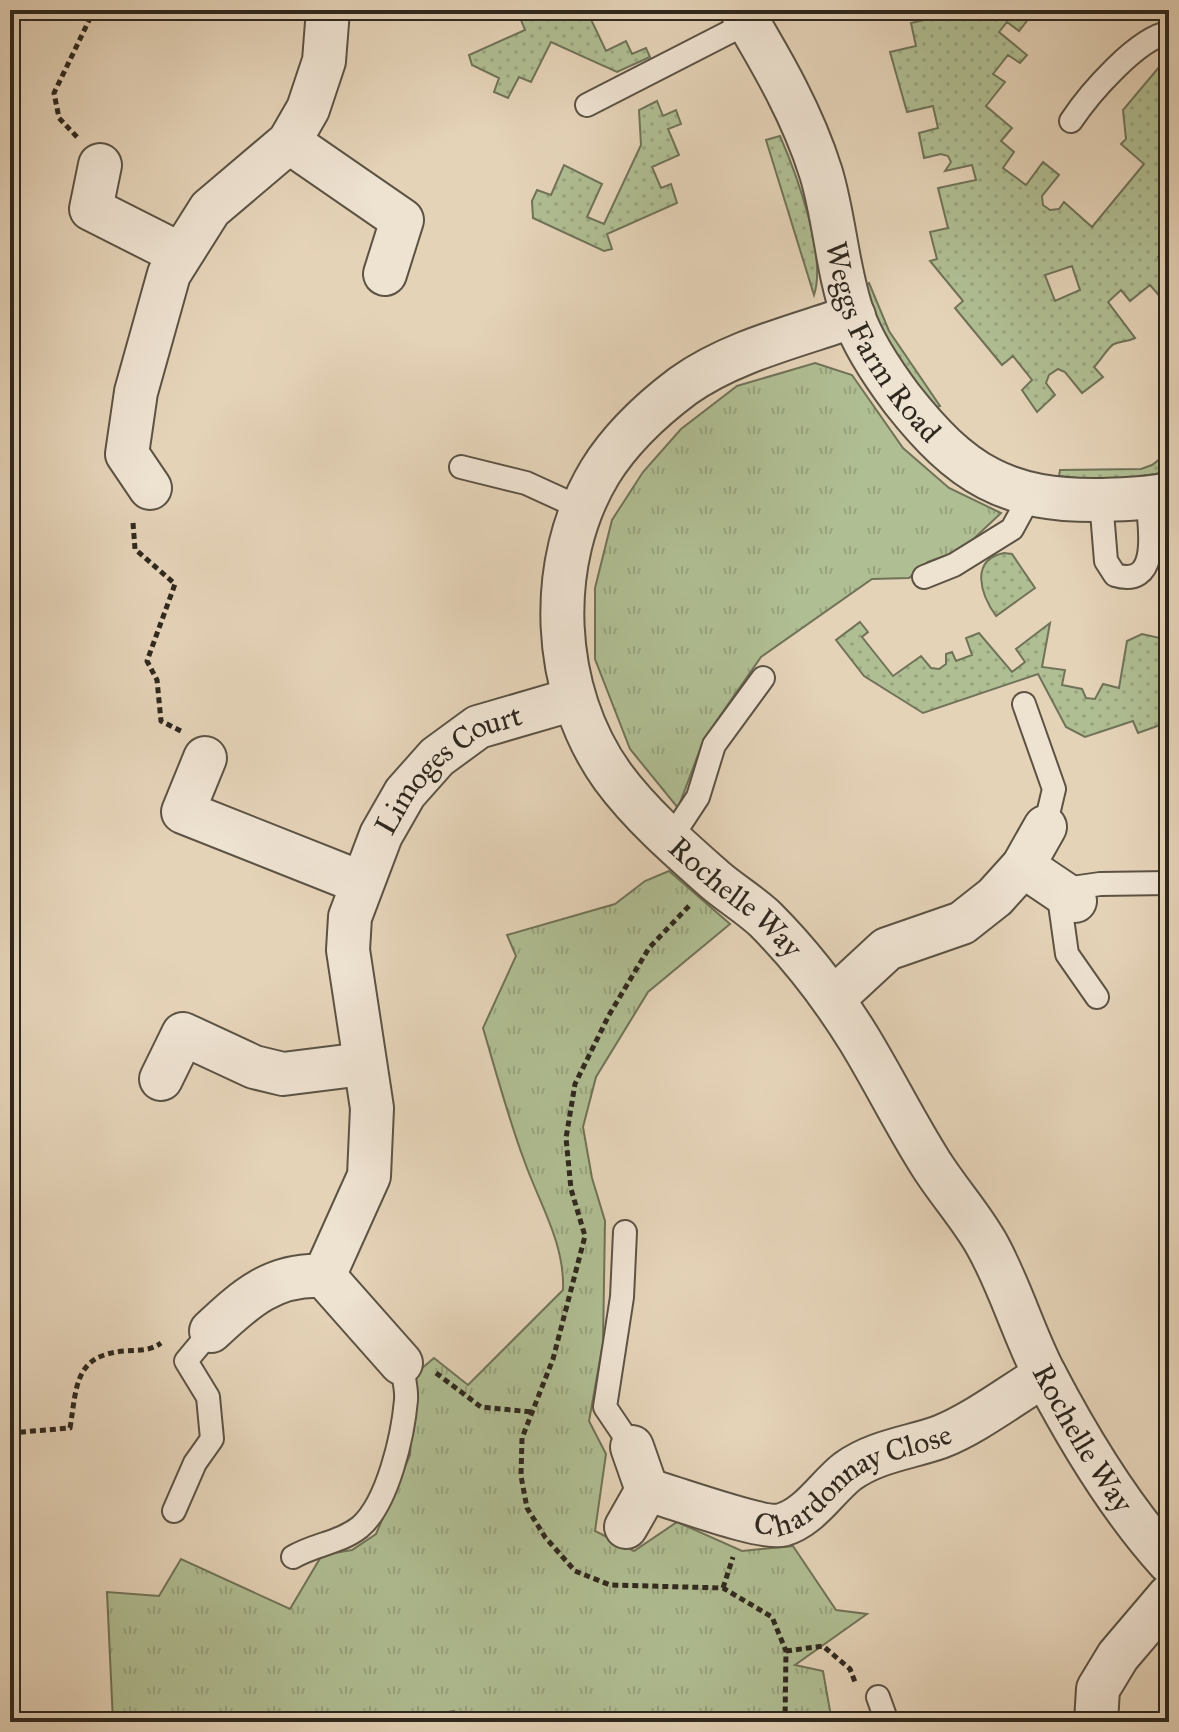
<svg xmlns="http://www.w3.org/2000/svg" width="1179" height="1732" font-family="'IM FELL Great Primer',serif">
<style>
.grass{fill:url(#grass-dots);stroke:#707358;stroke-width:2;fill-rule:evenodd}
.park{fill:url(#park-tufts);stroke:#707358;stroke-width:2}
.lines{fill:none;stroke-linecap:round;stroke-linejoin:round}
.lane-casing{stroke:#5c5344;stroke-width:26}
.street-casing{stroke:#5c5344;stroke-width:46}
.path{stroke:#2f281e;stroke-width:5;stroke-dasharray:6 4;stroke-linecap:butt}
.lane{stroke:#eee2d1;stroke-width:22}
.street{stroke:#eee2d1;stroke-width:42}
.labels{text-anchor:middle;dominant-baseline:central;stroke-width:8;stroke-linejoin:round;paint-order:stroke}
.street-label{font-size:30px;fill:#2f281e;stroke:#eee2d1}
</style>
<defs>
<pattern id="grass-dots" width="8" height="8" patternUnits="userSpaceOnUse" patternTransform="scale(2)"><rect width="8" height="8" fill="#b0be93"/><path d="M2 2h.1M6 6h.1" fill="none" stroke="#98a37e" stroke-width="1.8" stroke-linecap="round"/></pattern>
<pattern id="park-tufts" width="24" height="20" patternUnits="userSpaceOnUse" patternTransform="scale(2)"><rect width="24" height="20" fill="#b0be93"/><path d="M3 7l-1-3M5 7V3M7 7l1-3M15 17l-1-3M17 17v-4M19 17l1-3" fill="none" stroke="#98a37e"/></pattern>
</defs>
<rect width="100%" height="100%" fill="#e5d3b8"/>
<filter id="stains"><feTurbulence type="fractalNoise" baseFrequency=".0025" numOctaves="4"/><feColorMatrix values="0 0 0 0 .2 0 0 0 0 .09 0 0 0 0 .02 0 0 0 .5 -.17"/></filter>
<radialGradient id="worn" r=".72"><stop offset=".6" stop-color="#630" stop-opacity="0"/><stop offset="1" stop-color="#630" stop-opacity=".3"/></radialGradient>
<!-- grass -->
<path class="grass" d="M517,10H577L580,15L587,11L606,51L626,41L632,54L646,48L650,57L617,72L551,42L531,82L519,77L508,98L494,92L499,78L472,65L469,55L525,30Z
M921,10H1021L1030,17L1019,31L1007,22L999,32L1027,55L1020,63L1008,55L993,74L1005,82L986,106L1012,128L1001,141L1014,152L1003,168L1026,185L1043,162L1059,175L1042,196L1043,205L1050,210L1059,209L1064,202L1092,227L1144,164L1121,144L1126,139L1123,110L1160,66L1169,64V77L1161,80L1169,115V252L1166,249L1158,257L1169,273V292L1161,298L1150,285L1130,301L1121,290L1108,302L1135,338C1127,342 1120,341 1114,344C1109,346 1100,361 1094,367L1103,377L1082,393L1065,372L1058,369L1049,375L1046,383L1055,395L1037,412L1022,390L1032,380L1013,356L1002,365L955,308L963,301L930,261L937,259L930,232L948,228L938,188L976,180L972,165L945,171L951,162L948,156L941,154L924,158L919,133L938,128L933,106L907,112L890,52L916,46L911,23L924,20ZM1072,266L1080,290L1055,301L1045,275Z
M657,101L663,116L676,110L681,124L668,129L679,155L652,167L661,188L671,184L677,203L607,234L612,249L604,251L533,218L532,201L537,190L551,195L564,165L602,184L587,217L604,224L641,145L639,110Z
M780,136C796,173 827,256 814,295L766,140Z
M869,283L889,331L940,406L931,409L891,352L862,288Z
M1169,452V471C1133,480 1096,481 1059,476L1060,470L1141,469L1152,465Z
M1004,553L1012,554L1035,588L996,616C981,595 969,560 1004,553Z
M860,622L868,632L862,637L893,676L921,656L931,668L939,669L946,664V654L952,652L956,661L972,655L966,638L979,633L1012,672L1025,662L1016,649L1050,623L1042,667L1065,670L1062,685L1082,689L1086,698L1095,699L1103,684L1119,688L1127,641L1142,634L1169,640V712L1161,715L1163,724L1138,733L1133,721L1085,737L1066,727L1038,674L923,713L864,676L836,640Z"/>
<!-- park -->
<path class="park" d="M815,363L852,375L903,448L949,488L1001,513L963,549L928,562L909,578L872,579L761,657L704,739L678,808L630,749L595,659V588L612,520L643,472L681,429L737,386Z
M669,871L730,924L648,992L596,1077L583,1127L592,1178L605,1221L603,1343L589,1421L606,1454L595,1531L634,1551L677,1522L742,1551L793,1546L836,1610L867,1614L795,1665L823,1671L832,1722H456L454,1711L389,1722H113L107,1592L159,1596L181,1559L290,1609L322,1555L352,1550L376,1534L410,1455L415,1374L434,1358L468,1385L563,1290C565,1243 539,1203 524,1160C508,1117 496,1072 483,1028L516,956L507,935L615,904L645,881Z"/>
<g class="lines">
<!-- lane casing -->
<g class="lane-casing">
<path id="lane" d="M587,105L749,22
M1071,121C1089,94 1138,37 1169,33
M461,467L526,483L583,509
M1101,500L1106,561L1115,575C1161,589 1150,526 1147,499
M924,577L954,565L1012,529L1030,496
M1024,704L1054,789L1045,827
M671,838L698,797L714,745L763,678
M1097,997L1067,954L1058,890L1100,884L1168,883
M625,1232L622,1297L605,1407L632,1447
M174,1511L195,1463L212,1439L208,1397L186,1361L211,1331
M293,1557C315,1544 340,1543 360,1527C388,1503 403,1435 406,1400C407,1388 403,1375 401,1363
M878,1697L887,1722"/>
</g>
<!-- street casing -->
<g class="street-casing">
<g id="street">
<path id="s1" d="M741,10C772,62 803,115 821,173C835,219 837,270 853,315C863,344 884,375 902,399C961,474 1006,502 1103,500C1125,499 1147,499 1169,494"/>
<path d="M289,142L402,220L385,274"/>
<path d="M100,165L91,209L180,254"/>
<path id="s2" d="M854,316C797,336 732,351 683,386C651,410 621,438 600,472C545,563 551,691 613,777C641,815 679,848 714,879C730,893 749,904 765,919C800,954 833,997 859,1039C884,1080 905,1123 931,1164C948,1191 970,1215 986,1243C1010,1285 1023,1333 1045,1375C1079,1440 1120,1508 1169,1562"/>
<path d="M150,488L127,454L136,392L169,274L210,209L289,142L308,109L324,61L328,10"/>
<path d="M205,758L183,812L362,883"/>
<path d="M1023,866L1075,901"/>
<path d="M833,999L887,949L962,923L995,897L1023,866L1045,827"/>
<path d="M161,1079L183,1034L254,1067L283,1074L363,1064"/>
<path id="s3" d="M324,1276L369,1176L372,1108L348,950L350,917L381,835L405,793L437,757L478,727L574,699"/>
<path d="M211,1331C246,1298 274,1273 324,1276L401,1363"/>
<path id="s4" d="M647,1490C674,1497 762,1530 782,1525C810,1517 827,1487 848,1471C876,1451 909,1448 940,1437C974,1424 1013,1394 1045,1375"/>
<path d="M626,1527L647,1490L632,1447"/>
<path d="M1096,1722L1098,1689L1118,1656L1169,1596"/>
</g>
</g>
<!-- path -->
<path class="path" d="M77,137L59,118L54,93L94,10
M133,523L135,549L175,584L147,661L157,680L161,721L181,731
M689,906L649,948L609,1015L575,1084L566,1138L571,1189L585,1236L553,1359L522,1438L521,1476L527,1508L545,1537L575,1571L610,1585L723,1588L772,1617L786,1651L785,1722
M436,1373L481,1407L532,1412
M10,1433L70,1428C77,1386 74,1355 125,1351C139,1350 150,1351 161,1343
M723,1588L733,1557
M786,1651L823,1646L850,1669L855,1682"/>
<!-- lane -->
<use href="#lane" class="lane"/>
<!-- street -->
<use href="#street" class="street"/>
</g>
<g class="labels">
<!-- street labels -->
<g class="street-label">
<text stroke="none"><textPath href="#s1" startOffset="364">Weggs Farm Road</textPath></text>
<text stroke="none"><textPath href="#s3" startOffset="556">Limoges Court</textPath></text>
<text stroke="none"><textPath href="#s2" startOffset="800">Rochelle Way</textPath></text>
<text stroke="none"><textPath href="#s2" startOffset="1448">Rochelle Way</textPath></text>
<text stroke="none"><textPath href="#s4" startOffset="224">Chardonnay Close</textPath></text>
</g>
</g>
<!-- margin -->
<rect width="1179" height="1732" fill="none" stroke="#e5d3b8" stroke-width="40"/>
<rect x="12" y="12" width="1155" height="1708" fill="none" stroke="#2f281e" stroke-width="4"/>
<rect x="20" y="20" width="1139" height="1692" fill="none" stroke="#2f281e" stroke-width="2"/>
<rect width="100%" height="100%" filter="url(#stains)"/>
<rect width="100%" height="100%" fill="url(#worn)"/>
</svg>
